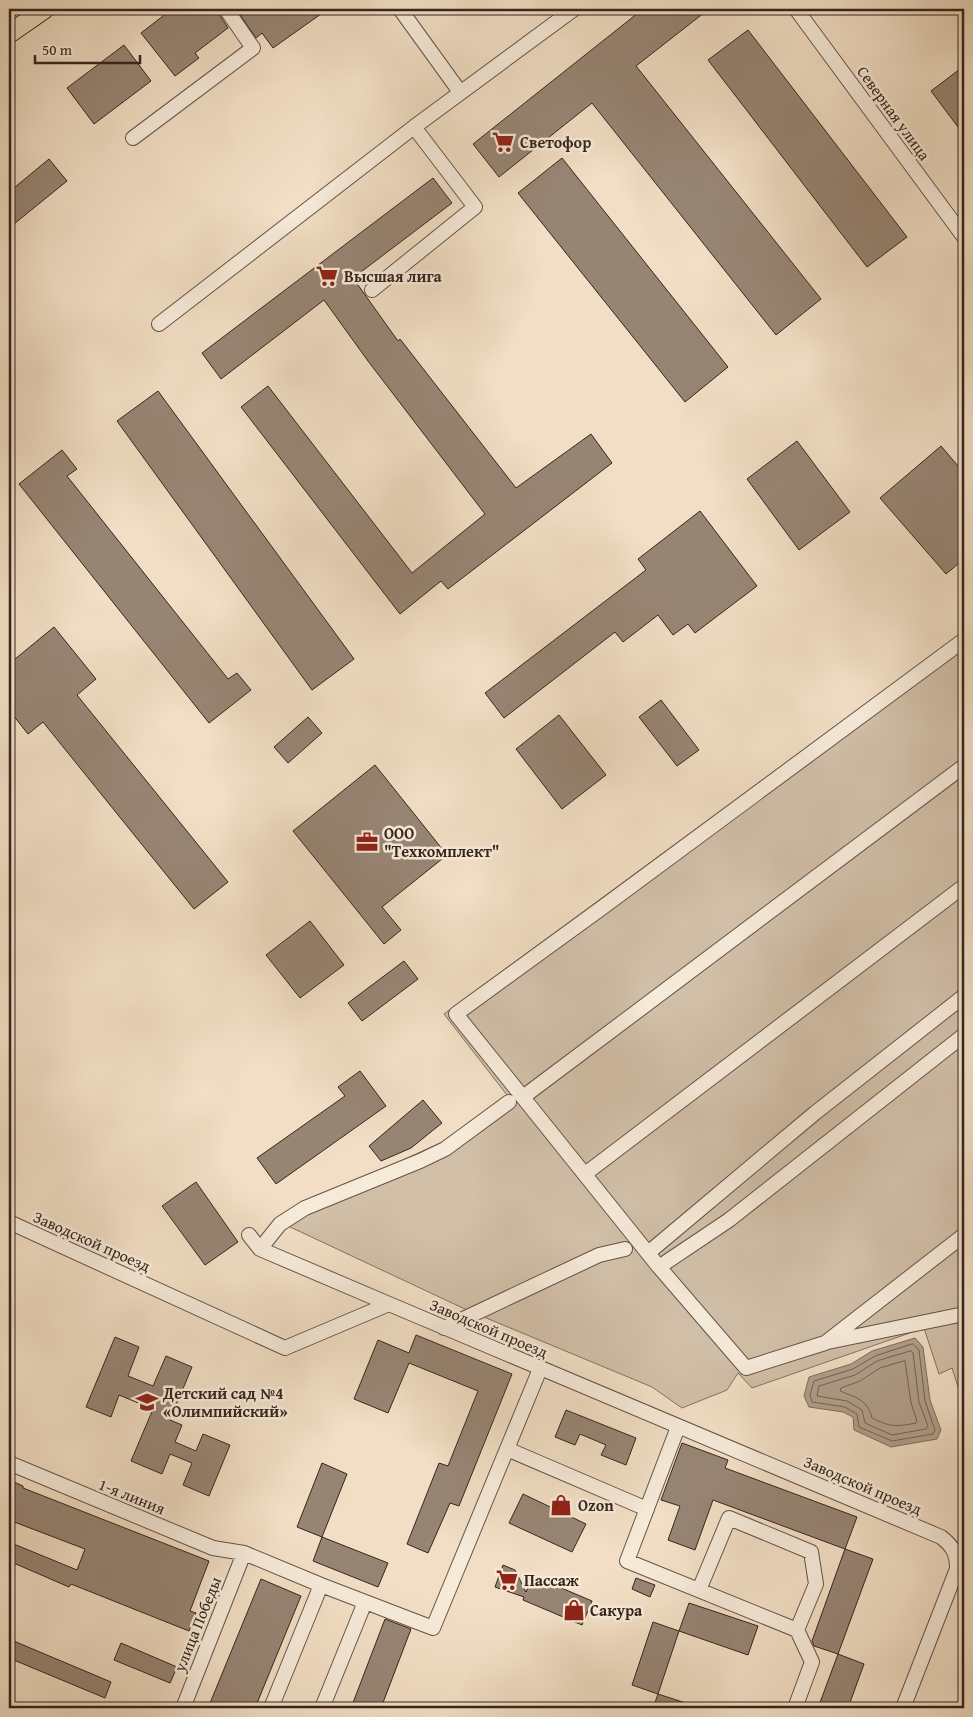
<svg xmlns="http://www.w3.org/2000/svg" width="973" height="1717" font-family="'Gentium Book Plus',serif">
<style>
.green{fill:#d1bfa8;stroke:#847262}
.water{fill:#b19f8b;stroke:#806e5f}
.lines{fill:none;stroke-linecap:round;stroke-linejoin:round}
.shore{stroke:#746254;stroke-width:1}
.building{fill:#978574;stroke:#36251d}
.minor-casing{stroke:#655347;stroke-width:16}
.major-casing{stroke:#36251d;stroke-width:20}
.minor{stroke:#f6ead9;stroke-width:14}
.major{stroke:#f1dec4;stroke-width:18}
.labels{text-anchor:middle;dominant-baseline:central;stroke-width:5;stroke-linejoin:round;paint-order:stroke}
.street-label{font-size:16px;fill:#36251d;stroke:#f6ead9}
.poi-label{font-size:16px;font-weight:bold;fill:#36251d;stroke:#f6ead9;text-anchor:start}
</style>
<rect width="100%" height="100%" fill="#f1dec4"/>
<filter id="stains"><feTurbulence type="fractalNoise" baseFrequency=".004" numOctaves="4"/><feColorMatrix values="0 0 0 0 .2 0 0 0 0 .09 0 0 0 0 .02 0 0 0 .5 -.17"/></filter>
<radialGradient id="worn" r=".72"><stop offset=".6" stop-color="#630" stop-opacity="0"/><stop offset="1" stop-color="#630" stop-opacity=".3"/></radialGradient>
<!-- green -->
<path class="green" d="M964,632V1391L960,1393L952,1368L939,1374L924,1328L752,1388L738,1373L727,1390L682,1408L652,1387L467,1310L288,1226L337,1190L449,1139L507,1095L444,1014Z"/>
<!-- water -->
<path class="water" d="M915,1338L923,1347L930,1400L941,1430L937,1439L891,1447L854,1430L853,1417L843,1412L809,1407L804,1396L809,1377L851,1364L872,1351Z"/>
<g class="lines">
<!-- shore -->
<path class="shore" d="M913,1344L919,1350L925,1401L935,1430L933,1434L892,1441L859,1427L857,1414L845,1407L812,1402L810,1395L814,1381L853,1369L875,1356Z
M911,1351L913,1353L919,1402L928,1426L926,1429L892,1435L865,1423L862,1410L847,1401L817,1396L819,1386L855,1375L877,1361Z
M905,1361L911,1403L917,1421L916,1423C896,1427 890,1427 872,1418C868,1400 855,1397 840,1391L841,1388L860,1381L880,1368Z"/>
</g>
<!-- building -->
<path class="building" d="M172,9H217L219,14L228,28L195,53L199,58L175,76L141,33Z
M236,9H328L273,48L262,33L256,38Z
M643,9H709L636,66L821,299L776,335L592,103L499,177L473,144Z
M748,30L907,237L867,267L708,60Z
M124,45L151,81L94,124L67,88Z
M964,66V135L931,91Z
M562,158L728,367L685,402L518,193Z
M49,159L67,181L9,228V192Z
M433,178L452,203L353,278L398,341L400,339L516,488L591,434L612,463L448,589L441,581L400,614L241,407L268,386L412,573L485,514L368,361L324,300L221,379L202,353Z
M158,391L354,659L312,690L117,421Z
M797,441L850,512L799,550L747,479Z
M941,446L964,473V559L946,574L880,498Z
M62,450L77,469L67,476L228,679L237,673L251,690L209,723L19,484Z
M700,511L757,586L695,633L688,624L673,635L658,615L623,642L615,632L504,718L485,693L646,570L638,559Z
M54,627L96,679L77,695L228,882L194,909L43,722L28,734L9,710V664Z
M661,700L699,750L677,766L639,717Z
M559,715L606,775L562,809L516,749Z
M308,717L322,733L288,763L274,747Z
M375,765L447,855L382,907L401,930L384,944L293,831Z
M310,921L344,965L300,998L266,955Z
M404,961L418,979L362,1021L348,1003Z
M360,1071L386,1106L276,1184L257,1158L345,1096L338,1087Z
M423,1100L442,1123L411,1148L381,1161L369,1146Z
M196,1182L238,1242L205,1265L162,1206Z
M416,1335L512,1374L459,1506L450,1503L428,1553L407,1544L439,1463L448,1466L478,1391L409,1363L388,1413L354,1399L378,1340L409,1353Z
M115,1337L139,1347L128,1376L153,1386L166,1356L192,1367L170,1420L182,1425L175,1442L196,1451L203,1434L230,1445L209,1496L183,1485L192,1463L170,1454L162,1474L131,1461L153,1409L119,1395L111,1417L86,1407Z
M566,1410L636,1438L626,1465L601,1455L606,1445L580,1434L575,1445L555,1437Z
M682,1443L728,1460L725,1468L857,1517L845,1549L713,1500L695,1550L668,1540L680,1506L661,1500Z
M322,1463L347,1474L322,1537L297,1527Z
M9,1480L23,1486V1488L209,1561L190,1611L196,1613L189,1631L71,1584L69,1587L9,1561V1542L77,1570L85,1549L9,1520Z
M523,1494L586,1524L572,1552L509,1523Z
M322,1537L388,1563L378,1587L313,1561Z
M845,1549L873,1559L838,1654L814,1646L812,1641Z
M503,1565L515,1570L526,1592L533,1576L592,1601L582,1625L523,1600L524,1597L495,1587Z
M636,1578L655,1585L650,1597L632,1589Z
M261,1579L301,1596L255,1708H208Z
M689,1603L758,1626L748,1655L679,1631Z
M385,1619L411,1629L381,1708H351Z
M653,1622L679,1631L658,1694L632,1685Z
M9,1639L111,1682L105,1698L9,1658Z
M121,1643L177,1667L170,1683L114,1660Z
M838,1654L864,1664L848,1708H818Z
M658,1694L695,1706L694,1708H653Z"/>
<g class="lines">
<!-- minor casing -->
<g class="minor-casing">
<path id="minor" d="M400,9L460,92
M796,9L964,237
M133,138L253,48L226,9
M372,290L475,207L414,127
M159,324L414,127L574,9
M964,640L603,907L456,1014L659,1267L746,1368L825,1343L964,1235
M523,1097L964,766
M585,1174L964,886
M9,1222L285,1348L389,1304L941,1537C953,1546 957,1554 957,1569L903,1708
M249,1235L260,1249L389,1304
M260,1249L280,1224L305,1208L420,1161L445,1149L509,1102
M648,1253L815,1113L964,996
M659,1267L729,1220L964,1035
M444,1328L599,1255L625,1249
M828,1342L964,1314
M678,1427L627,1561L797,1630
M507,1449L647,1509
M9,1463L213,1548L244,1553L321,1585L433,1628L540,1369
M699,1590L729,1518L811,1552L816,1584L797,1630L812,1662L795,1708
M183,1708L244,1553
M271,1708L321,1585
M322,1708L365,1602"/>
</g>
<!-- major casing -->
<g class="major-casing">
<path id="major" d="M9,34L45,9"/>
</g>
<!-- minor -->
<use href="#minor" class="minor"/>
<!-- major -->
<use href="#major" class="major"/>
</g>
<!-- icons -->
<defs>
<g id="supermarket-bare" transform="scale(1.725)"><path d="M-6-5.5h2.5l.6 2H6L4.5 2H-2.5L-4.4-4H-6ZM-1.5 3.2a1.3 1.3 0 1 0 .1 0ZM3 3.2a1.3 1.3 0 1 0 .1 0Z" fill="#8f2418" stroke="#f6ead9" stroke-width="2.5" paint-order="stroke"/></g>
<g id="office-bare" transform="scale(1.725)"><path d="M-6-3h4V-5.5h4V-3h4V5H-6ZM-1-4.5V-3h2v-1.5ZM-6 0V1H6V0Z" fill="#8f2418" stroke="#f6ead9" stroke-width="2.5" paint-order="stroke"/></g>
<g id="school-bare" transform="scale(1.725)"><path d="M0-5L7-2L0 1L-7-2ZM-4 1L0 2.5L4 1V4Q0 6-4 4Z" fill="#8f2418" stroke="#f6ead9" stroke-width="2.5" paint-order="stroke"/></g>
<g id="shop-bare" transform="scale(1.725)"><path d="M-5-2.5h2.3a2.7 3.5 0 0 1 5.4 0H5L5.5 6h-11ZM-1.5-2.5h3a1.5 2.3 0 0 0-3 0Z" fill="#8f2418" stroke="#f6ead9" stroke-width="2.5" paint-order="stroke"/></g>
</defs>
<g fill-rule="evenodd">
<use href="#supermarket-bare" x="503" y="142"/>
<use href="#supermarket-bare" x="327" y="276"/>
<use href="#office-bare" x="367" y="842"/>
<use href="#school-bare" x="147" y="1402"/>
<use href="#shop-bare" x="561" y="1505"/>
<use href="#supermarket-bare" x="507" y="1580"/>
<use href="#shop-bare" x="574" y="1610"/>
</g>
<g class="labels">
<!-- street labels -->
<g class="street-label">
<text transform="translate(894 113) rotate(54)">Северная улица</text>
<text transform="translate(92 1241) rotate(24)">Заводской проезд</text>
<text transform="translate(489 1328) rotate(23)">Заводской проезд</text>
<text transform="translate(863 1485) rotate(23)">Заводской проезд</text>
<text transform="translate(132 1496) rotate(22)">1-я линия</text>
<text transform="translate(197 1624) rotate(-68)">улица Победы</text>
</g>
<!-- poi labels -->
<g class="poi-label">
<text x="520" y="142">Светофор</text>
<text x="344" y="276">Высшая лига</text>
<text x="384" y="833">ООО<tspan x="384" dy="18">"Техкомплект"</tspan></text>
<text x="163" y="1393">Детский сад №4<tspan x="163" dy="18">«Олимпийский»</tspan></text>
<text x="578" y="1505">Ozon</text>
<text x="524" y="1580">Пассаж</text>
<text x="590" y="1610">Сакура</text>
</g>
</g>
<!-- margin -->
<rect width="973" height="1717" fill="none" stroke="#f1dec4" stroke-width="30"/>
<rect x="10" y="10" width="953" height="1697" fill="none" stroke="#36251d" stroke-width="2.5"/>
<rect x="15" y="15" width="943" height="1687" fill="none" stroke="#36251d"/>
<!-- scale -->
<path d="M35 55v8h105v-8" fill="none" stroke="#36251d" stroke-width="2.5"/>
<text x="42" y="55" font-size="15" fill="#36251d" stroke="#f6ead9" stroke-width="4" paint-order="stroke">50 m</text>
<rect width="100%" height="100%" filter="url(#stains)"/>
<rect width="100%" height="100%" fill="url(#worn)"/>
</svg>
